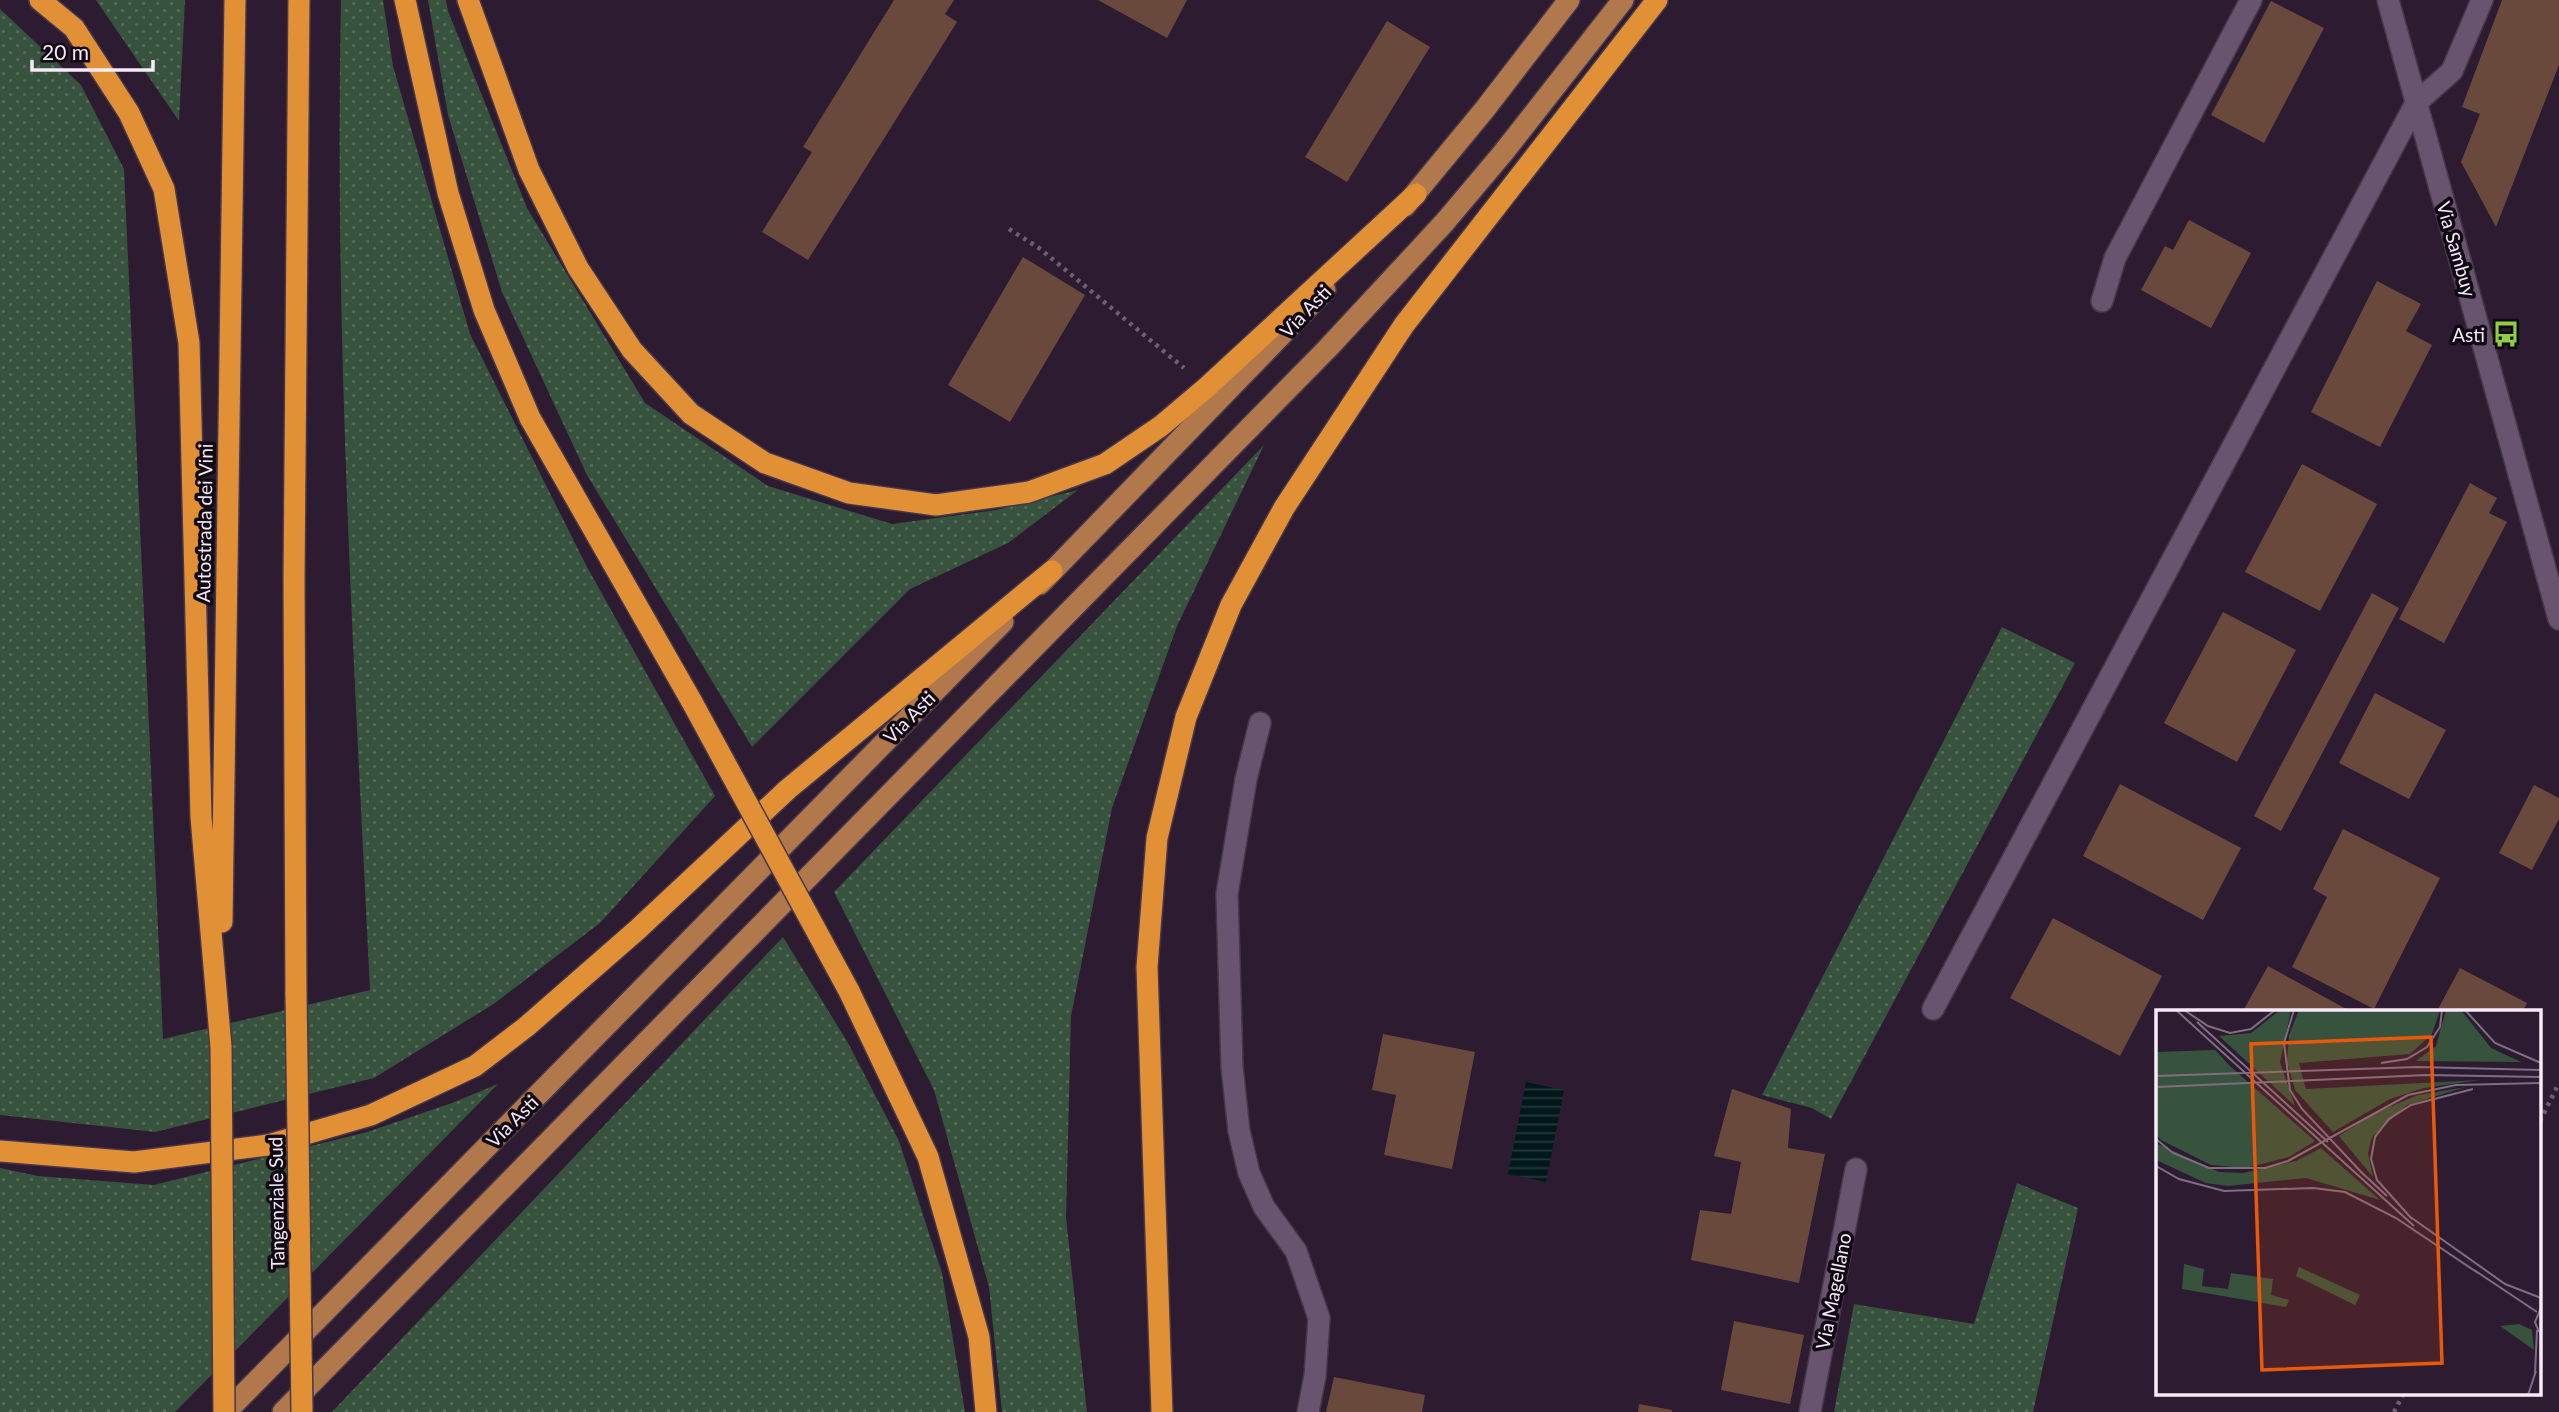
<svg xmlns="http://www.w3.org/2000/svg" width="2559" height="1412" font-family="Lato,sans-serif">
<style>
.grass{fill:url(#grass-dots)}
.water{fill:url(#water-rules)}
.building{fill:#6a493d}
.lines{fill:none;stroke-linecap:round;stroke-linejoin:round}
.minor-casing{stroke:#47374a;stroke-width:24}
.major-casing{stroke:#47374a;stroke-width:24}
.highway-casing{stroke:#47374a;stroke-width:24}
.path{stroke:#705f74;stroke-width:4.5;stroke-dasharray:3.5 5;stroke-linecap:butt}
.minor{stroke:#69546f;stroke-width:21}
.major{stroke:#b1784c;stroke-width:21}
.highway{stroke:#e19035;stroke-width:21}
.highway-bridge-casing{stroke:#47374a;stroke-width:24;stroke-linecap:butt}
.highway-bridge{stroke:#e19035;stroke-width:21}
.labels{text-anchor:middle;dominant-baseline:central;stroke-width:7;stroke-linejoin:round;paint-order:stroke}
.street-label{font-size:19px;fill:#f7eafa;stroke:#110913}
.poi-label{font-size:19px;fill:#f7eafa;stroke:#110913;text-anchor:end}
.inset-road{fill:none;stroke:#7e6e82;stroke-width:2}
.view{fill:#e8590c;fill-opacity:0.15;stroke:#e8590c;stroke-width:3.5}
.inset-edge{fill:none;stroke:#f7eafa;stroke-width:3.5}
</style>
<defs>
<pattern id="grass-dots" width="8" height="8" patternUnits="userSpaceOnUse" patternTransform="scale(1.75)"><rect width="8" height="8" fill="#37533d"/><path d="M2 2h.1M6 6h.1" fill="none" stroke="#556c5a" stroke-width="1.8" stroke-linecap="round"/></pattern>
<pattern id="water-rules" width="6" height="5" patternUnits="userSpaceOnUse" patternTransform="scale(1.75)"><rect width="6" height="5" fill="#01181b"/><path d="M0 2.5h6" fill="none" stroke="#273a3d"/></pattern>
</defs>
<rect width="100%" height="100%" fill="#2d1b32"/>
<!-- grass -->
<path class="grass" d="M96,0H185L179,121Z
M341,0H383L393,66L470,334L587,567L715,796L600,923L495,1003L374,1078L155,1132L0,1115V9L81,85L124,169L163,1039L370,990C354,661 334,330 341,0Z
M428,0H446L448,11L527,208L645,403L768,486L892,524L996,510L1078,490L1008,543L910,589L752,747L587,475L502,292L448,115Z
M1264,445L1177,626L1112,808L1071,1016L1066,1218L1087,1412H1002L989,1287L934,1090L834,892Z
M2002,627L2075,663L1831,1119L1812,1108L1762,1095Z
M783,937L848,1043L899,1141L942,1273L965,1412H332Z
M498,1084L175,1412H0V1168L38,1176L154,1185L367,1132L452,1103Z
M2017,1183L2078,1208L2033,1412H1834L1854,1304L1974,1324Z"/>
<!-- water -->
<path class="water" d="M1526,1082L1564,1090L1546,1182L1508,1174Z"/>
<!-- building -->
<path class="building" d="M894,0H954L945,14L957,22L808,260L762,232L812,152L803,147Z
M1098,0H1187L1167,38Z
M2502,0H2559V65L2496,227L2461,162L2480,114L2462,107Z
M2271,1L2324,28L2264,143L2211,115Z
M1387,21L1430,47L1347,182L1305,157Z
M2189,220L2251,253L2211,328L2141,290L2165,246L2173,250Z
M1023,257L1085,295L1010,422L948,385Z
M2377,281L2421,304L2406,331L2432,345L2380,447L2311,412Z
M2302,464L2377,504L2320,611L2245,572Z
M2470,483L2497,498L2489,513L2507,522L2444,643L2399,619Z
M2372,593L2399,608L2281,831L2254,816Z
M2223,612L2296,650L2237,762L2164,723Z
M2375,693L2446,730L2409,799L2339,763Z
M2120,784L2241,848L2203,920L2083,856Z
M2534,785L2559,798V819L2532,870L2499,853Z
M2343,829L2440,878L2374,1009L2292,967L2327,897L2313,889Z
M2053,918L2162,976L2120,1056L2010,998Z
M2268,966L2350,1011H2243Z
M2460,968L2527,1003L2523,1011H2437Z
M1383,1034L1475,1052L1452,1169L1384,1155L1396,1095L1372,1090Z
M1732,1089L1791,1109L1788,1148L1825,1154L1799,1283L1691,1260L1700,1210L1731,1214L1741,1162L1714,1156Z
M1734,1321L1804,1335L1790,1404L1721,1390Z
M1334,1377L1425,1395L1422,1412H1326Z
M1639,1404L1672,1410V1412H1638Z"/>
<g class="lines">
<!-- minor casing -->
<g class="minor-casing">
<path id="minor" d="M2388,0L2559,619
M2102,301L2115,258L2251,0
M1260,723L1246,779L1227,894L1232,1067L1239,1131L1249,1173L1264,1207L1296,1251L1319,1318L1315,1376L1308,1412
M1933,1009L2416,103L2452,71L2482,0
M1810,1412L1856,1169"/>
</g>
<!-- major casing -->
<g class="major-casing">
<path id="major" d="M1405,206L1485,109L1569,0
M1040,584L1325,290
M226,1412L1003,622
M283,1412L1328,348L1444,223L1503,153L1623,0"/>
</g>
<!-- highway casing -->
<g class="highway-casing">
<path id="highway" d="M40,0L74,28L129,113L164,189L189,343L201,817L221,1047
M405,0L448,193L484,310L530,418L692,702
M468,0L529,170L578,268L632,350L691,414L765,463L849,493L936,505L1029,492L1105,464L1161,426L1207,387L1416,194
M222,922L235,0
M849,991L928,1157L979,1337L986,1412
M296,994L294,580L299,0
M0,1151L134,1162L268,1145L371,1115L475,1066L526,1027L637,930L788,789L1052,571
M1162,1412L1147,967L1157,838L1186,717L1231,605L1284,508L1404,325L1657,0"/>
</g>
<!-- path -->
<path class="path" d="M1009,229L1039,248L1184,368
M2540,1121L2559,1083
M2394,1412L2404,1393"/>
<!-- minor -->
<use href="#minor" class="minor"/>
<!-- major -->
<use href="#major" class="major"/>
<!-- highway -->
<use href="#highway" class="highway"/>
<!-- highway-bridge casing -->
<g class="highway-bridge-casing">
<path id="highway-bridge" d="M692,702L849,991
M296,994L302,1412
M221,1047L224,1412"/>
</g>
<!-- highway-bridge -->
<use href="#highway-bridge" class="highway-bridge"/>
</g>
<!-- icons -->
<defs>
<g id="bus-bare" transform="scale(2.1)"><path d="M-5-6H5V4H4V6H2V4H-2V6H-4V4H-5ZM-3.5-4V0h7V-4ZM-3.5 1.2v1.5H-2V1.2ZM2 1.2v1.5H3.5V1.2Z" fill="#90cd40" stroke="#110913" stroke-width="2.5" paint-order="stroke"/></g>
</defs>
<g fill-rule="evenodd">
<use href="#bus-bare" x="2506" y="334"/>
</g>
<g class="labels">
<!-- street labels -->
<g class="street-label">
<text transform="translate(2457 249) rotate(74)">Via Sambuy</text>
<text transform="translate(1305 311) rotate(-46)">Via Asti</text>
<text transform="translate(204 523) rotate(-89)">Autostrada dei Vini</text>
<text transform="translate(909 717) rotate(-45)">Via Asti</text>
<text transform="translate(512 1121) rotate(-45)">Via Asti</text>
<text transform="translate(276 1203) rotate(-91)">Tangenziale Sud</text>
<text transform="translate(1833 1291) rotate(-79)">Via Magellano</text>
</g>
<!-- poi labels -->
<g class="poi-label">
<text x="2485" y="334">Asti</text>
</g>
</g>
<!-- overview -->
<g transform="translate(2156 1010)">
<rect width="385" height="385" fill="#2d1b32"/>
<path d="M124,0H135L124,52L139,96L63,26L95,23ZM143,0H284L276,24L254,44L143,53L150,79L324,70L268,78L234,89L177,122L139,80L131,52L133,25ZM290,0H305L335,38L365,52L260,51L280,36ZM59,40L74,56L159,131L133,147L90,158L55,155L5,130L0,124V42ZM310,77L251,95L216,127L212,143L217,167L183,126L217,104L262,85ZM0,133L63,162L87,163L140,151L165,138L224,190L150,168L72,176L50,173L0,150ZM28,254L48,259L46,276L72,279L75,263L117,269L115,285L133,290L130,297L26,279ZM143,257L204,285L199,295L140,266ZM363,314L376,320L378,340L344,316Z" fill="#37533d"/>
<path class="inset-road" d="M20,0L258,216M28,0L52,16L74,23L95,19L119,0M138,0L128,33L134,80L146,99L207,164M309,0L339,33L385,53M41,12L172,132M225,53L251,49L271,37L284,17L286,0M0,66L262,57L385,60M0,77L270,65L385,67M0,129L17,143L53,158H109L132,151L252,85L300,75L385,73M0,156L23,169L68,181L157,178L189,182L240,208L322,263M204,161L231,186M253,206L349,274L385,288M256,209L221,170L215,149L219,127L233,109L255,95L317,79M318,260L381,302M383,322L379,312L385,298M379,363L381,320M372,385L380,361"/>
<path class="view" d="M275,27L286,353L106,360L95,34Z"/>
<rect width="385" height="385" class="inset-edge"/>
</g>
<!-- scale -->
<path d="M32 60v10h121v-10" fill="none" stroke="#f7eafa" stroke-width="3.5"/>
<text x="42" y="60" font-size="21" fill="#f7eafa" stroke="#110913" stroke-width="5" paint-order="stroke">20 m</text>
</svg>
